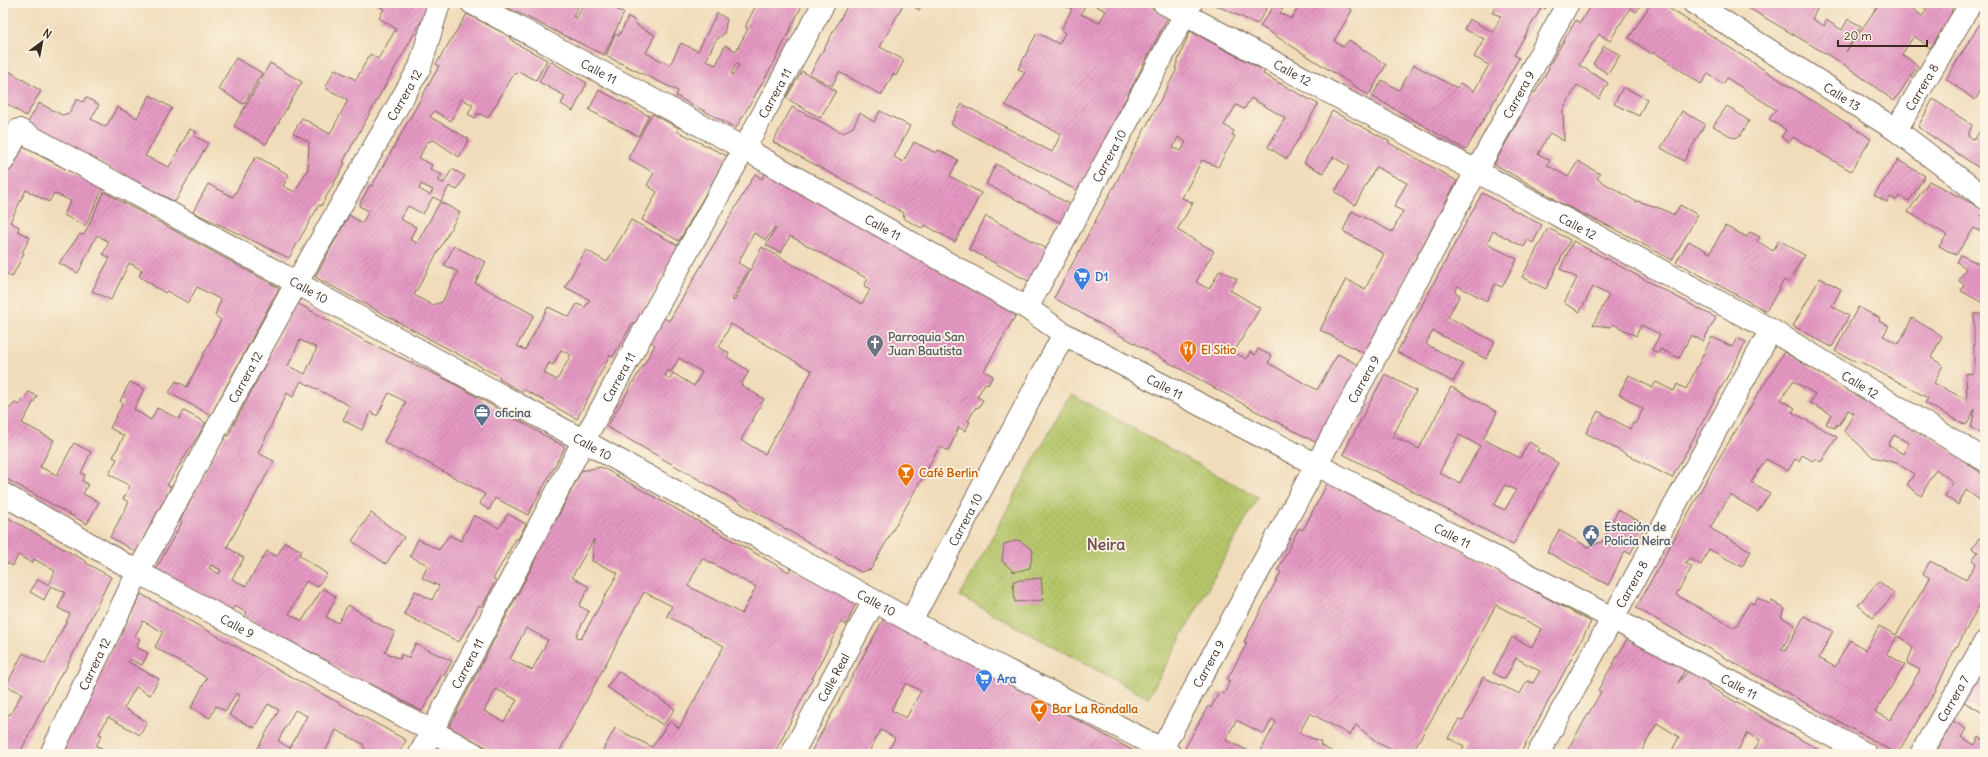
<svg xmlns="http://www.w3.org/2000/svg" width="1988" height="757" font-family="Delius,sans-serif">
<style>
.grass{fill:url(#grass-dots);stroke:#777843}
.building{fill:url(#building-hatch);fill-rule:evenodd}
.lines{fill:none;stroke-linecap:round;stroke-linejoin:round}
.street-casing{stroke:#7a6855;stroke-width:24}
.street{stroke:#fff;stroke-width:22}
.labels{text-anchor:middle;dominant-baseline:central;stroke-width:3.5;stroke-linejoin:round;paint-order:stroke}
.street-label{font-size:12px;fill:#3b2a1e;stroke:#fcf5e5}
.shop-label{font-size:12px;font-weight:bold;fill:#366cbe;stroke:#fcf5e5;text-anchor:start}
.worship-label{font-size:12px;font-weight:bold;fill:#5b616d;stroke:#fcf5e5;text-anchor:start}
.food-label{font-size:12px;font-weight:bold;fill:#c56008;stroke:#fcf5e5;text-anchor:start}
.service-label{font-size:12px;font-weight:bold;fill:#4e5e75;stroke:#fcf5e5;text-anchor:start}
.district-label{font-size:16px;font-weight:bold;fill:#765058;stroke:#fcf5e5}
</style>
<defs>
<pattern id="grass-dots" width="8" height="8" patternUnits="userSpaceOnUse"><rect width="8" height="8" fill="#b3c568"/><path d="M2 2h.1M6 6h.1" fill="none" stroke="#9ba95a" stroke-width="1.8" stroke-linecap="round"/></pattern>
<pattern id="building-hatch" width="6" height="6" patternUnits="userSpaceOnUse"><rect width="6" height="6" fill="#e598c3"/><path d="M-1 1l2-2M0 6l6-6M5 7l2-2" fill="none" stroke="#bb7c9e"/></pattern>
</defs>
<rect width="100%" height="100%" fill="#fcf5e5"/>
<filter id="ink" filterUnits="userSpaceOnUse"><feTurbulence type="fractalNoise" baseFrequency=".025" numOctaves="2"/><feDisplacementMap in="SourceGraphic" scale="8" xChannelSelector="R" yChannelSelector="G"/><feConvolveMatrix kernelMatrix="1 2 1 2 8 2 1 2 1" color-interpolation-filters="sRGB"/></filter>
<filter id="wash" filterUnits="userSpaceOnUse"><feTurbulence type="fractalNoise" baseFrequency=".012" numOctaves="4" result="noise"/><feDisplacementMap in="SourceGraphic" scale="16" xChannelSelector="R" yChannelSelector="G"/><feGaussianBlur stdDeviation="0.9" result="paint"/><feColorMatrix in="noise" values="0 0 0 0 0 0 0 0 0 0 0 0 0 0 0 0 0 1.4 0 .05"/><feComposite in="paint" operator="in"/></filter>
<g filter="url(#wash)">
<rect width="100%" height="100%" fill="#f0dcba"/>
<!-- grass -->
<path class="grass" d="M1070,394L1258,497L1148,698L960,596Z"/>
<g id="blocks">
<!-- building -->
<path class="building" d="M374,3H428L429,7L356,138L343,162L345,163L338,176L321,206L319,205L289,258L193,212L208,184L233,197L256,156L289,175L283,186L295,192L308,169L309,142L293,133L302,118L330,134L348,100L325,88L335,69L356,80L370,54L378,59L396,29L379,18L384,9Z
M498,3H604L624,13L604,55ZM579,5L582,6L576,19L573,17Z
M757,3H803L775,61L736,128L676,96L678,91L606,56L615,34L619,36L628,17L633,19L638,26L655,35L646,53L670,65L681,43L698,51L717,13L727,19L724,34L715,41L706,61L716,65L725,45L736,51L748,29L746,28V25ZM736,64L739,65L733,75L731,74Z
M849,3H904L880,47L904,60L896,76L893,74L882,95L839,72L832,86L810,74Z
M908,3H923L919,10Z
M1060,3H1086L1081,14L1099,23L1106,11L1091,3H1143L1168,17L1078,191L951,124L962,104L1052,152L1061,134L1005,105L1025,72L1018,69L1037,33L1059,44L1065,33L1061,30L1072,9Z
M1211,3H1270L1257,24Z
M1301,3H1342L1352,10L1334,41L1343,47L1349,40L1386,65L1369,95L1260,26L1275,4L1283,9L1280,13L1291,19Z
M1497,3H1548L1545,9L1542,6L1514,55L1519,58L1466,150L1372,96L1382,80L1399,90L1414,65L1457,88L1460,83L1474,91L1489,65L1474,57L1484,39L1464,29L1469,19L1493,32L1501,16L1492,13Z
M1592,3H1642L1636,12L1630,8L1610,41L1599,34L1579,65L1608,83L1599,99L1577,85L1563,110L1564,141L1550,133L1538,154L1550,160L1547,165L1568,177L1578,161L1600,174L1597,179L1637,202L1638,201L1662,209L1674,215L1680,205L1698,215L1672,260L1619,231L1554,200L1555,199L1494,164L1521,116L1518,114L1532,91L1535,93L1549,68L1548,67L1576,20L1580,23Z
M1651,3H1661L1871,139L1851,171L1793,137L1789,143L1781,137L1786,130L1769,119L1776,110L1727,78L1723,84L1708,74L1701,84L1654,52L1652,54L1629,38Z
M1740,3H1811L1818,7L1812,19L1824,26L1826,20L1842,30L1848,19L1861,26L1846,52L1877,7L1871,3H1905L1922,16L1927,10L1921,5L1922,3H1953L1950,19L1930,48L1914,36L1902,54L1918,66L1894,101L1845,65Z
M467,14L511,37L510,39L517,44L547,60L536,80L520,72L514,74L488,118L478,113L475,118L468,114L473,105L462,99L451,121L434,111L430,117L469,139L459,157L434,140L427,142L419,158L432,165L430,169L442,175L438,181L444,183L452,169L465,176L457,190L449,186L441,201L433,197L423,214L408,206L400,219L416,227L410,239L417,243L440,202L460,212L414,295L432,305L442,302L458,272L444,265L454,246L486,262L475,283L534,315L517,346L525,350L548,307L569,317L577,304L585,307L590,300L565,287L586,250L607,262L631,220L679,246L635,324L633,322L613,357L610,355L577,419L523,389L522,392L499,379L500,377L315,277L349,215L362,223L369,211L359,206L370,185L372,186L419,102L439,66L436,64ZM421,184L433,190L430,195L419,189ZM561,350L571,355L557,380L544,373L549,363L553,365Z
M1985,15V91L1981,90L1975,100L1946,79Z
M1190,31L1265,71L1263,74L1318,104L1287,159L1268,147L1285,118L1251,98L1244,109L1236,105L1224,125L1234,131L1232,135L1235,136L1218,167L1202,160L1182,198L1193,203L1177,230L1214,251L1196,282L1209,289L1220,270L1237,279L1230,290L1260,308L1234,352L1246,359L1250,352L1255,355L1258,349L1272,356L1268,363L1317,390L1338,354L1359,365L1317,443L1252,409L1054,298L1177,69L1175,68ZM1178,137L1186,142L1181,151L1173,148Z
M1604,46L1620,55L1608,74L1593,64Z
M236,58L262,73L244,104L218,89Z
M550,61L587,83L573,111L561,104L565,96L539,82Z
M270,63L302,82L266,144L234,126Z
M4,68L41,91L26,116L3,101Z
M802,71L836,91L820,118L786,98Z
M1623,87L1647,99L1639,116L1614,104Z
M599,90L649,116L638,136L589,110Z
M150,95L172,108L145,156L169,167L190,129L196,132L194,136L208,143L175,202L27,124L39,103L62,115L69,113L77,99L83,102L86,97L99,105L91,119L106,127L117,107L137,118Z
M1933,99L1972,125L1968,135L1974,140L1980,131L1985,135V172L1918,127Z
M1727,106L1749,121L1740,136L1734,138L1713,126Z
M792,107L843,133L853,127L860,113L874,122L880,111L910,126L894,157L903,162L914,142L936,153L938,150L958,160L950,176L981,193L955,242L925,225L922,228L912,223L903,218L904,213L773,142Z
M1332,111L1389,141V143L1457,181L1365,354L1320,330L1346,279L1365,289L1384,254L1343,231L1352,211L1392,232L1403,211L1394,207L1407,183L1376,167L1355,205L1335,192L1349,166L1333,157L1323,173L1304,163Z
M1682,111L1705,124L1684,161L1661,148Z
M652,114L679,128L677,131L727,156L679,241L642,220L657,192L647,185L654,173L628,158Z
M19,145L103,188L85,226L64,215L71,201L54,193L49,202L26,190L10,222L19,227L18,231L30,238L22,252L24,253L12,277L3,272V180Z
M1898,160L1925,176L1909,201L1899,196L1896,200L1890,197L1887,202L1874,195Z
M996,164L1071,205L1061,223L986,184Z
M767,170L1017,313L984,371L993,376L988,385L985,383L977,397L983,400L978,408L976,407L968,421L970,422L965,431L959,427L948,451L940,446L871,569L861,572L607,427L655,345L648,340L662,317L669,321L755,174L762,179ZM774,227L776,228L766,245L781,253L790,236L868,279L864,286L870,290L862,304L762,247L734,301L732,300L749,269L738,263L754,233L766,240ZM731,324L812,371L765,454L741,440L764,399L741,385L749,371L727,357L729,353L719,347ZM679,358L702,372L694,386L673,373L670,379L665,376L668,370L671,372Z
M1929,181L1985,210L1981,216L1985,218V234L1974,228L1956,255L1939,246L1947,235L1908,212Z
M104,192L279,288L211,415L169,393L176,381L187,387L221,320L215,315L221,300L197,287L188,303L167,291L165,293L139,276L142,270L129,263L111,300L92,291L110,258L103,254L109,242L97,235L78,273L59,263L80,234L84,235Z
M1482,193L1542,225L1533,243L1528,240L1524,247L1493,231L1487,244L1517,259L1502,287L1495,284L1487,301L1458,286L1455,292L1460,295L1448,317L1495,342L1486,359L1433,331L1426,344L1463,364L1453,382L1397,352Z
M986,216L1047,249L1030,282L969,249Z
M1725,226L1747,237L1750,232L1760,237L1757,241L1773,251L1779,240L1804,255L1789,283L1784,280L1766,311L1676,262L1689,241L1710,253Z
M1548,228L1570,240L1546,289L1522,277Z
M1573,241L1716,318L1703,341L1691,335L1679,358L1660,349L1658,354L1652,350L1660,334L1641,325L1636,336L1613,324L1611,327L1593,325L1609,295L1593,287L1580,312L1564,303L1577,278L1560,269Z
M1961,255L1985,267V302L1983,303L1961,291L1964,284L1959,281L1966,268L1957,262Z
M1820,278L1841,289L1832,306L1849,316L1832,347L1793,326Z
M297,303L362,339L451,382L565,447L528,515L495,498L489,510L480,504L485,494L402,449L401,452L384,442L406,402L389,393L377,416L371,412L362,430L343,420L350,406L301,381L293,397L287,393L258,453L274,461L227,547L244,558L232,579L246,586L267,551L277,556L285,542L302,551L299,555L327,574L317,587L306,581L289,614L302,621L323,588L336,597L326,617L338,623L348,605L370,618V620L395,632L385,652L400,659L401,654L409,658L415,644L452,661L444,676L442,674L422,711L373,685L369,683L368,685L328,663L329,662L245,617L247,613L235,606L232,610L156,569L182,522L180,521L216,451H217L225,435L228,436ZM300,340L317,348L305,374L288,366ZM211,565L221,570L219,574L209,568Z
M1858,307L1880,318L1879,321L1889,326L1883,336L1899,344L1912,318L1942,336L1931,358L1943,365L1934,383L1967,400L1966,374L1974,373V314H1985V435L1971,428L1975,409L1966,425L1925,403L1928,398L1861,362L1858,361L1857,362L1835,351Z
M1712,337L1732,347L1737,338L1746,342L1672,478L1586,433L1598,411L1630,429L1633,423L1635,424L1643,409L1619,394L1629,375L1652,388L1656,382L1674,391L1677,384L1686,389Z
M1784,352L1937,441L1985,476V504L1966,490L1958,505L1945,496L1953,482L1936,469L1921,496L1907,485L1914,474L1897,463L1873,457L1844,431L1854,413L1848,410L1839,425L1837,424L1835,428L1826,424L1831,414L1810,403L1815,394L1793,381L1781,400L1795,408L1792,412L1837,437L1821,462L1815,458L1813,461L1802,455L1799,461L1795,459L1788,471L1766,459L1751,482L1770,493L1758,511L1730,495L1710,528L1751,551L1742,567L1709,549L1701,565L1689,558L1685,563L1692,567L1676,595L1735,628L1750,602L1754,604L1757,598L1770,604L1772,601L1785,609L1781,617L1795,625L1782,649L1785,651L1804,616L1833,631L1819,658L1835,667L1850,640L1866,650L1879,626L1896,635L1930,578L1923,574L1930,561L1966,580L1976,563L1972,560L1978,552L1972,549L1979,538L1985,542V594L1957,647L1956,646L1935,692L1897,754L1636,608L1716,463ZM1894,435L1909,443L1903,454L1888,445ZM1897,636L1904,639L1913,648L1907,663L1920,670L1890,720L1875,712L1905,665L1887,654Z
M1385,374L1416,391L1393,436L1419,449L1451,387L1497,412L1483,439L1520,458L1529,442L1539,448L1537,451L1558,463L1513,545L1343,454ZM1459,435L1480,446L1460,483L1439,473ZM1505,485L1516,490L1505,510L1494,505Z
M130,382L144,389L134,409L151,420L157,408L179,419L184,411L206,423L167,485L171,487L136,552L110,537L129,502L123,499L130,486L109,474L117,459L113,457L124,436L110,428L123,403L120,401Z
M29,392L37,396L22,423L54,440L40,467L57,475L74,443L91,452L81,473L85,475L82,481L88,484L83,494L99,502L87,524L3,477V415L15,403L19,405Z
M601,467L789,572L791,568L857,601L846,625L841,622L774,754H601L615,728L652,747L670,721L679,728L724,646L667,616L672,606L644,592L558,754H499L449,727L537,557L535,555L553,521H556L581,471ZM594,539L592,561L618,573L581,639L576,636L589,611L579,606L589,587L572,577ZM702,558L756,587L742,614L688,586ZM526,628L548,640L532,670L510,659ZM496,689L517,700L504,722L484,711Z
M1329,480L1511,576L1510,578L1591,622L1520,754H1460L1464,746L1448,738L1459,719L1463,721L1483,677L1520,694L1527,681L1533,683L1540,671L1516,658L1505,679L1493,673L1512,637L1532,647L1542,629L1496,605L1463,666L1411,754H1400L1378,743L1356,725L1350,735L1310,713L1299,733L1321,742L1320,745L1336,754H1259L1276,722L1272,719L1264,734L1236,720L1226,740L1255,754H1193L1184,750L1208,706L1211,708L1219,692L1224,694L1230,681L1227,680L1247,643L1244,642L1281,572L1278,570L1299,528L1303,530Z
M1618,510L1646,525L1630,554L1625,551L1608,585L1547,552L1559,530L1588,547L1602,542Z
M371,513L404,537L386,564L352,541Z
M508,514L526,524L518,539H516L493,579L496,580L482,607L479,605L459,642L404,614L415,591L432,600L439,586L422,578L428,565L410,556L418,539L439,550L449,535L461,541L474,515L499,528Z
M3,515L87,562L86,563L111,577L64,672H62L19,754H3V713L10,715L22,693L6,686L23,653L45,664L70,614L58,608L65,592L51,586L44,600L30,592L38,579L49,585L55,571L34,559L32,563L18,555L13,566L3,561L6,555L3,554Z
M1019,540L1033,550L1030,568L1014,572L1002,561L1004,544Z
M1041,578L1043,600L1015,602L1013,581Z
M1879,581L1894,594L1873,618L1858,605Z
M141,594L406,740L398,754H366L363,744L336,730L324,754H263L256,751L279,710L268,704L254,728L229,715L240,695L236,693L226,711L216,706L210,718L191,708L207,678L155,647L163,632L143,621L135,636L140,639L136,647L148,653L142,665L130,659L128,662L159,679L150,695L136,687L124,708L147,722L140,735L108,717L99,734L102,735L96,746L102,748L99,754H59ZM295,710L307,716L290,748L278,741Z
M885,616L1061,711L1139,754H893L888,751L895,738L881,730L870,749L878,754H804L806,750L811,752ZM906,683L921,691L906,718L891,710Z
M1628,638L1686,668L1678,683L1689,670L1709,682L1708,686L1826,754H1752L1760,740L1747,733L1736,754H1670L1679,737L1657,723L1640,754H1565L1601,692L1598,690Z
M1985,665V714L1964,702Z
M618,671L675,709L663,725L607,687Z
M1953,721L1966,729L1961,737L1975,745L1979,737L1985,741V754H1935Z
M443,743L460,754H437Z"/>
</g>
</g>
<g filter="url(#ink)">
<use href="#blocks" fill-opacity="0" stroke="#7a6855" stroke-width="1"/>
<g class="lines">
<!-- street casing -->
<g class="street-casing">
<g id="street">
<path id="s1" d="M472,3L743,148L1027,308L1064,334L1612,618L1866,754"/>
<path id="s2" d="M1164,3L1771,330L1985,460"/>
<path id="s3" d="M1694,3L1896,130L1985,198"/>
<path id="s4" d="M1896,130L1971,3"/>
<path id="s5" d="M3,161L19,130C315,292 610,457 907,619C993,666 1084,706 1170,754"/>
<path id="s6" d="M1027,308L1191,3"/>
<path id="s7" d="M3,494L138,572L474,754"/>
<path id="s8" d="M911,621L1064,334"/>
<path id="s9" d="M51,754L138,572L297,282L420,67L439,3"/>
<path id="s10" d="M420,754L583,442L824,3"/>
<path id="s11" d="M792,754L874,601"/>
<path id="s12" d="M1159,754L1568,3"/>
<path id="s13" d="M1538,754L1771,330"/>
<path id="s14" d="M1921,754L1985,642"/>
</g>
</g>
<!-- street -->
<use href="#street" class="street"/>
</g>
</g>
<!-- icons -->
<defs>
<g id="supermarket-pin" transform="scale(0.9)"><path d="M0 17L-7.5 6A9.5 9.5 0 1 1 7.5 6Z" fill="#3f7fe0" stroke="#fcf5e5"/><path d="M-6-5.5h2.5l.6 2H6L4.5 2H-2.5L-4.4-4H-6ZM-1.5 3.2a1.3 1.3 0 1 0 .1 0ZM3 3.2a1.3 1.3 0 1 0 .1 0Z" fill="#fff"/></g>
<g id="church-pin" transform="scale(0.9)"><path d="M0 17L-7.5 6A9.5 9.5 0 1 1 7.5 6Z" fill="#6b7280" stroke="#fcf5e5"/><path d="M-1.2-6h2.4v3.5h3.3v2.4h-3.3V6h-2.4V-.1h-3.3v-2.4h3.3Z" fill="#fff"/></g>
<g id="restaurant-pin" transform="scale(0.9)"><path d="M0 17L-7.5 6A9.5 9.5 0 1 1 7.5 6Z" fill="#e8710a" stroke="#fcf5e5"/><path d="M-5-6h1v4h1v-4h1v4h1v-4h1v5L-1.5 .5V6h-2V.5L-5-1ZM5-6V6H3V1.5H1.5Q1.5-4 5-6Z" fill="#fff"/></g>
<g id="office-pin" transform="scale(0.9)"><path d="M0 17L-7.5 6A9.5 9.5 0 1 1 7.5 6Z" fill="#5c6f8a" stroke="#fcf5e5"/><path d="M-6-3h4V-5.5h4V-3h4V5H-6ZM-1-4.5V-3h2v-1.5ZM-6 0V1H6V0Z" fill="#fff"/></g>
<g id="bar-pin" transform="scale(0.9)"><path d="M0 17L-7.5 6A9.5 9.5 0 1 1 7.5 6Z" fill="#e8710a" stroke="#fcf5e5"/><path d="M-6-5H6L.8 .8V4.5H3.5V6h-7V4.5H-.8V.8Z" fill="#fff"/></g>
<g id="civic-pin" transform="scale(0.9)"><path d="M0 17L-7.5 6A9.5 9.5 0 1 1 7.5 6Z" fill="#5c6f8a" stroke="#fcf5e5"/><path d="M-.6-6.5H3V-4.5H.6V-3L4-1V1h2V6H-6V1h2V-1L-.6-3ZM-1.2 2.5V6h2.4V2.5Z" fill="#fff"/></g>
</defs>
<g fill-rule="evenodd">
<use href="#supermarket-pin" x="1082" y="276"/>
<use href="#church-pin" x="875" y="343"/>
<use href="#restaurant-pin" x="1188" y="349"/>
<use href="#office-pin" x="482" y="412"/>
<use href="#bar-pin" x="906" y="472"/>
<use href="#civic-pin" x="1591" y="533"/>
<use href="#supermarket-pin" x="984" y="678"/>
<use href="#bar-pin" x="1039" y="708"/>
</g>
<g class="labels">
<!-- street labels -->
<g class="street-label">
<text stroke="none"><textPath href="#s1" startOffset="144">Calle 11</textPath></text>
<text stroke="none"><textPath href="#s2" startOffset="146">Calle 12</textPath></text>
<text stroke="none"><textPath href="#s4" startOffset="50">Carrera 8</textPath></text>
<text stroke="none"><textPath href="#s10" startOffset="750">Carrera 11</textPath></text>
<text stroke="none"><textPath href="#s12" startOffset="751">Carrera 9</textPath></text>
<text stroke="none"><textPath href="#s9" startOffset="748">Carrera 12</textPath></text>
<text stroke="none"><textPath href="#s3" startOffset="175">Calle 13</textPath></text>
<text stroke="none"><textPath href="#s6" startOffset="173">Carrera 10</textPath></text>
<text stroke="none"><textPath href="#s2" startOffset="470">Calle 12</textPath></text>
<text stroke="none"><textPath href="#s1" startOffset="468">Calle 11</textPath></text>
<text stroke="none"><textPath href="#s5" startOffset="366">Calle 10</textPath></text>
<text stroke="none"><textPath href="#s9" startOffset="424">Carrera 12</textPath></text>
<text stroke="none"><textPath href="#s10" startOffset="426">Carrera 11</textPath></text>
<text stroke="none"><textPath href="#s12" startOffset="427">Carrera 9</textPath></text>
<text stroke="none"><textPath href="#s2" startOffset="794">Calle 12</textPath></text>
<text stroke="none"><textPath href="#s1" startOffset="792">Calle 11</textPath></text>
<text stroke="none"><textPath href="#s5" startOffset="690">Calle 10</textPath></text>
<text stroke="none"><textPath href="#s8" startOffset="115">Carrera 10</textPath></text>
<text stroke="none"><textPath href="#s1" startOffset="1116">Calle 11</textPath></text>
<text stroke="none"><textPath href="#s13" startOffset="194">Carrera 8</textPath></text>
<text stroke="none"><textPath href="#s5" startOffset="1014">Calle 10</textPath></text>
<text stroke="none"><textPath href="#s7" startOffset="269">Calle 9</textPath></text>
<text stroke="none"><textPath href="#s10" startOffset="102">Carrera 11</textPath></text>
<text stroke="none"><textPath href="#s12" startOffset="103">Carrera 9</textPath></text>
<text stroke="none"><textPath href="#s9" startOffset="100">Carrera 12</textPath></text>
<text stroke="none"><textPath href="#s11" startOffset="87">Calle Real</textPath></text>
<text stroke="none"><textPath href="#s1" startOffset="1440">Calle 11</textPath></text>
<text stroke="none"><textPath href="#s14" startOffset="64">Carrera 7</textPath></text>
</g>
<!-- shop labels -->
<g class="shop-label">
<text x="1095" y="276">D1</text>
<text x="997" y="678">Ara</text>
</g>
<!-- worship labels -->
<g class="worship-label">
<text x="888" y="336">Parroquia San<tspan x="888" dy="14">Juan Bautista</tspan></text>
</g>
<!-- food labels -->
<g class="food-label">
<text x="1201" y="349">El Sitio</text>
<text x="919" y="472">Café Berlin</text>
<text x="1052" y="708">Bar La Rondalla</text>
</g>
<!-- service labels -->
<g class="service-label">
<text x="495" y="412">oficina</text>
<text x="1604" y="526">Estación de<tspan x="1604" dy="14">Policía Neira</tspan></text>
</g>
<!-- district labels -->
<g class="district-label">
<text x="1106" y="544">Neira</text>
</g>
</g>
<!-- margin -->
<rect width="1988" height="757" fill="none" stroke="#fcf5e5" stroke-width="16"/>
<!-- north arrow -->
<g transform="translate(42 42) rotate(32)" stroke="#fcf5e5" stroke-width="3" paint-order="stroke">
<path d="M0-3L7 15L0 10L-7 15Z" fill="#3b2a1e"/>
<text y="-6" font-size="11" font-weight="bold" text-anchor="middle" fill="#3b2a1e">N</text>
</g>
<!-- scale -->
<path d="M1838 40v6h89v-6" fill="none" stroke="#3b2a1e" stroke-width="2"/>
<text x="1844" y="40" font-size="12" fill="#3b2a1e" stroke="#fcf5e5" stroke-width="3" paint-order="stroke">20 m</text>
</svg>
